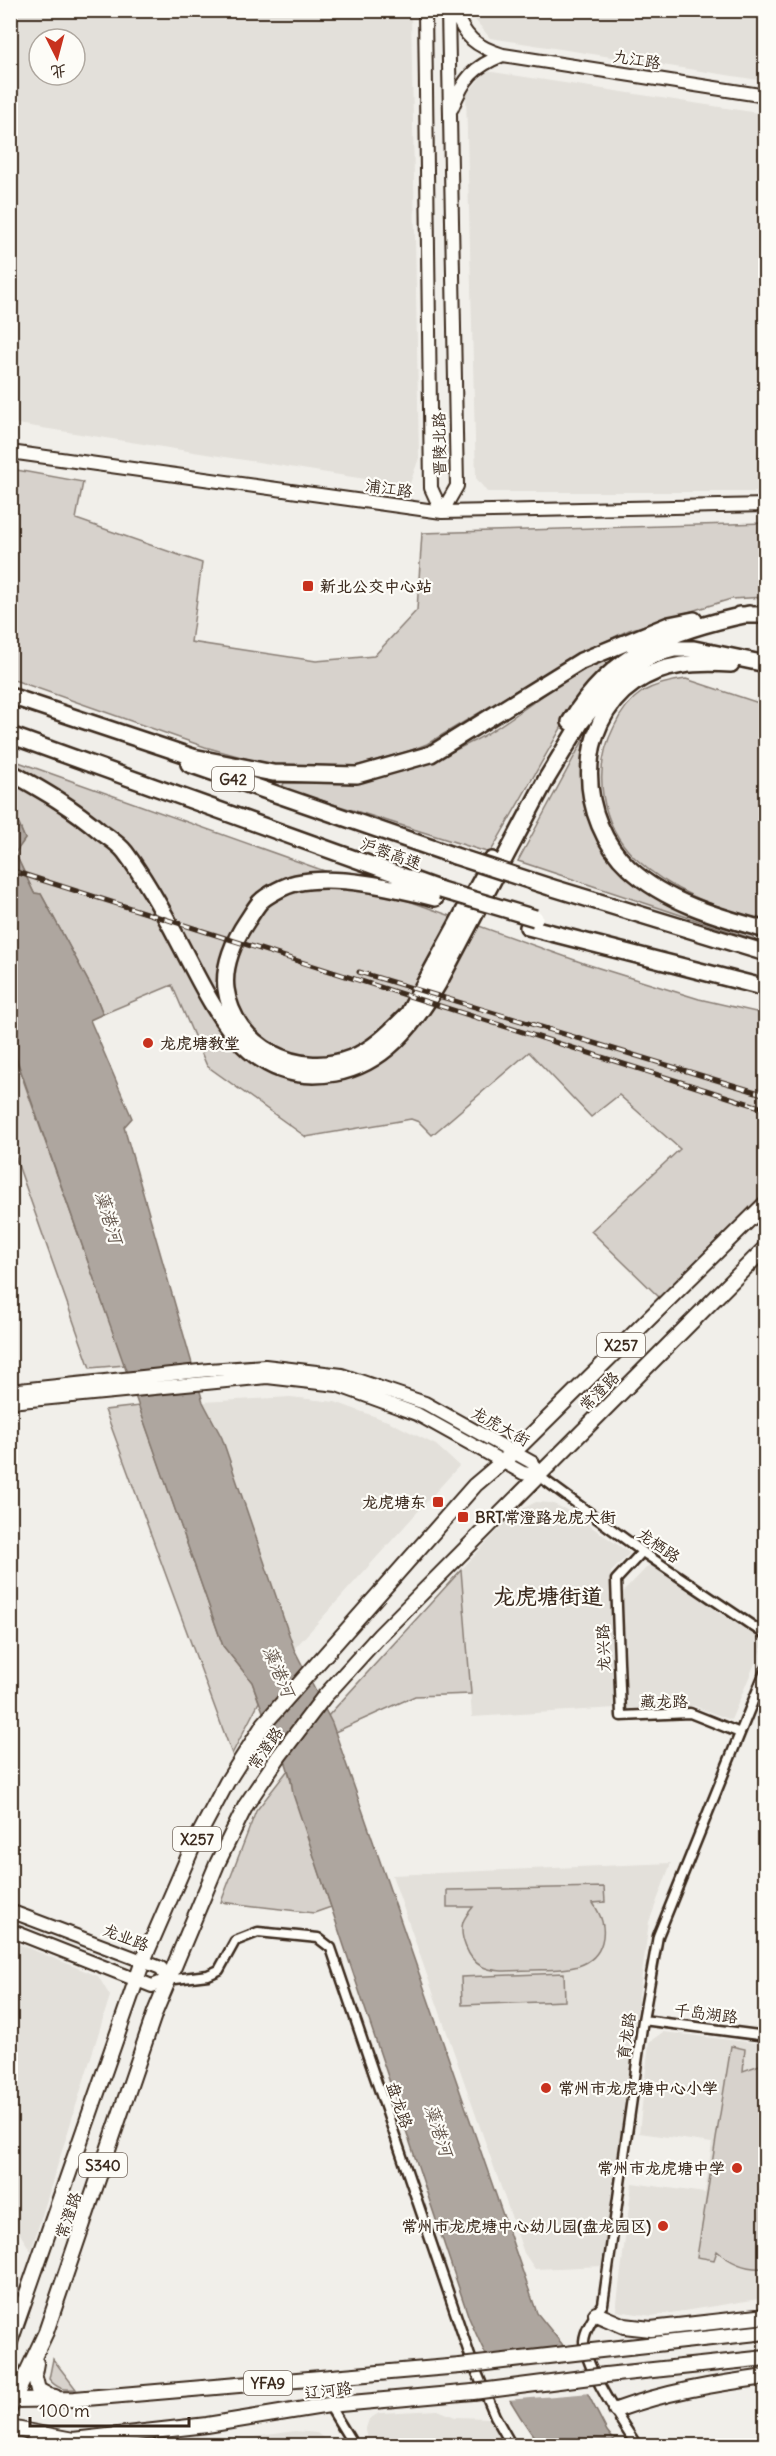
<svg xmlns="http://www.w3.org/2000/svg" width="776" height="2456" font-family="Delius,'LXGW WenKai TC',sans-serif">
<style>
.built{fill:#e3e0da;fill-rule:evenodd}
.green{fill:#d7d2cc;stroke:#897e75;stroke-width:1.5}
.water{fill:#aea69f;stroke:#80746b;stroke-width:1.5}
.pier{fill:#f1efea}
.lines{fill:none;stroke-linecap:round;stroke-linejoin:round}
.stream{stroke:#80746b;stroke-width:3}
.street-casing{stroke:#3b2a1e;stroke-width:13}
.secondary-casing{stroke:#3b2a1e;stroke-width:16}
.primary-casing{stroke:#3b2a1e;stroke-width:18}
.highway-casing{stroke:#3b2a1e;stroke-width:20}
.street{stroke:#fdfcf7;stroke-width:8}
.secondary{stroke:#fdfcf7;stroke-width:12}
.primary{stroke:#fdfcf7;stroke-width:14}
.highway{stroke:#fdfcf7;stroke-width:15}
.rail-casing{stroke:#3b2a1e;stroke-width:5}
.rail{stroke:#fdfcf7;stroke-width:3;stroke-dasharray:9;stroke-linecap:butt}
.primary-bridge-casing{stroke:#3b2a1e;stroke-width:18;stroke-linecap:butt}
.highway-bridge-casing{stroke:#3b2a1e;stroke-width:20;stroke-linecap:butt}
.primary-bridge{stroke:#fdfcf7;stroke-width:14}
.highway-bridge{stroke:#fdfcf7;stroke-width:15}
.poi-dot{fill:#c8321e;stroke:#fdfcf7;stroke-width:2}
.labels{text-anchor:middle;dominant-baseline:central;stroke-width:4.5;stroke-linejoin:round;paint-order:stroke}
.shield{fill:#fdfcf7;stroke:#75695f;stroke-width:1.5}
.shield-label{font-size:15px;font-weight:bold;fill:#3b2a1e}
.street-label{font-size:16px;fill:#3b2a1e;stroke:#fdfcf7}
.poi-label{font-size:16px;font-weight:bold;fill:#3b2a1e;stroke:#fdfcf7;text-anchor:start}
.water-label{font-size:18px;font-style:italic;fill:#63554b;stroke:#fdfcf7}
.district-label{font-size:22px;font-weight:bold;fill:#3b2a1e;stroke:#fdfcf7}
</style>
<rect width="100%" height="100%" fill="#f1efea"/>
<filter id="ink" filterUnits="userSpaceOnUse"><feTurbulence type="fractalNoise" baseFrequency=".0167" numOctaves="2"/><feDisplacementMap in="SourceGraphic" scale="12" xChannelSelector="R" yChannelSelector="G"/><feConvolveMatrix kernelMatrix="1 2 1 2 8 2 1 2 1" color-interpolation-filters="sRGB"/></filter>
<g filter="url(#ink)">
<!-- built -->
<path class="built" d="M10,11H411L419,458L409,486L11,423ZM39,39H75V75H39Z
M468,11H765V81L490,38Z
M486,71L765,114V492H487L476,478L466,95Z
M290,1397L335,1402L390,1422L436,1445L459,1466L294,1649L222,1438L203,1402Z
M536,1502L551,1503L565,1509L630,1553L611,1572L615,1708L472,1717L461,1570L514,1513Z
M650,1564L764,1642L731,1720L694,1706L626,1709L623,1592Z
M671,1863L649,1922L603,2266L535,2269L524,2253L392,1875Z
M11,1941L98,1976L110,1996L31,2251L11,2220Z
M663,2032L765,2044V2298L652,2316L616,2311L632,2183L705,2193L712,2143L639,2133L649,2042Z
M438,2410L455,2417L489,2418L504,2445H369L365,2431L369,2419L379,2413Z
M295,2431L317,2433L332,2445H241L240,2439Z"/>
<!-- green -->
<path class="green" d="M11,469L83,482L76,519L202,563L191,642L316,661L374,656L417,610L422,533L765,523V597L731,599L629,630L569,659L427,744L409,751L356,766L270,765L205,747L11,679Z
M618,654L622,656L581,693L490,853L282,788L284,783C356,784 409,774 474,741C505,725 532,702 561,683C579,671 600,663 618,654Z
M686,679L765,705V922C718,907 672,893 635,858C600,824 592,770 614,727C620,714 630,700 642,692C656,684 670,681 686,679Z
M587,733L592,735V824L664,900L754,935L753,939L518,861Z
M10,759L586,964L699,999L765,1014V1194L661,1299L591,1231L680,1149L619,1095L591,1117L529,1052L432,1135L419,1122L411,1119L306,1137L207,1066L172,985L103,1014L95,994L41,894L34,893L15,853L25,839L11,805Z
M10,1043L125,1365L90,1368L11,1145Z
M139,1406L223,1646L252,1682L259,1702L232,1754L105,1410Z
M461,1570L471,1694L415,1696L335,1732L328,1716Z
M288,1770L294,1794L331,1907L314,1913L221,1902L256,1811Z
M604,1887L605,1902L593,1903C601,1915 606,1927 602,1942C594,1973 557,1969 531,1970C515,1970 496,1974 481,1966C468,1959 459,1936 463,1922C465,1916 470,1911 473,1907H447V1890Z
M564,1973L565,2001L462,2005L461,1977Z
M731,2046L745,2049L743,2071L765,2063V2268C746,2270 731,2263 717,2251L714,2260L697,2257Z
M53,2359L76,2389C64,2390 57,2389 49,2379Z"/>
<!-- water -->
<path class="water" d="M10,805L25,839L15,853L34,893L41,894L95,994L103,1014L90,1020L132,1118L124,1127L203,1402L222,1438L294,1649L332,1723L537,2313L562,2344L607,2431L618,2445H540C511,2407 488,2362 469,2318L293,1794L291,1779L282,1751L266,1720L252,1682L223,1646L11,1043Z"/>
<!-- pier -->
<path class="pier" d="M568,2348L591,2393L507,2400L482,2355Z"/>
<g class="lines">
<!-- stream -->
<path class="stream" d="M10,2305L14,2303"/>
<!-- street casing -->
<g class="street-casing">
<path id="street" d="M539,1476L647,1555L766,1635
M642,1552L616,1580L621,1716L690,1713L740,1733
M167,1980L208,1975L219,1970L235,1941L258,1932L318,1938L331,1948L470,2356L495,2416L512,2446
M643,2020L766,2036
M329,2405L354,2446
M637,2446C622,2422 584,2367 584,2341C585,2328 596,2314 603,2304L643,2020L658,1936L766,1669"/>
</g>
<!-- secondary casing -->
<g class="secondary-casing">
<path id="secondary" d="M425,10L431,488L442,512
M454,10C465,38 475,46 503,55L766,96
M452,108C464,78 473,67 503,55
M10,452L442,512L766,505
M442,512L457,486L448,10
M10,1391L209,1370L265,1366L342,1375L425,1403L533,1463L539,1476
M10,1402L267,1377L337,1385L417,1414L523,1473L539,1476
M10,1911L161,1968L167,1980L152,1986L10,1930"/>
</g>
<!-- primary casing -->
<g class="primary-casing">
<path id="primary" d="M596,2314L624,2326L651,2329L766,2316
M10,2342L143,1961L193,1846L227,1782L264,1724L475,1485L514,1452L766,1203
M592,2351L766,2332
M36,2363L34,2374L38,2390L49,2396L55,2397
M606,2375L766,2358
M10,2402L16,2400L75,2399L460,2366
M10,2408L46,2332L155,2012L217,1864L246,1805L279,1756L324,1697L380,1635L766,1247
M616,2410C666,2392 713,2384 766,2377
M10,2428L73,2440L207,2425L329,2405L473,2392"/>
</g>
<!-- highway casing -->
<g class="highway-casing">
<path id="highway" d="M739,615H766
M731,664C697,662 663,663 634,683C573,725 578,821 629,868C665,902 719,917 766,930
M10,696L193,757L273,773L357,775L431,754L581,661L669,625L694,620
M570,722C612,652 672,630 749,614
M10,735L441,890
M189,764L455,856
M10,772C44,791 72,807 101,832C109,838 119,844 125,852C146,880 163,911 179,942C213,1006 246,1089 335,1073C384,1064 414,1025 438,984L547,778L581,722L614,680L652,655L674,649H694L766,664
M550,887L766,953
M435,898C395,888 337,874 296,883C286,885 267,895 260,902C255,908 251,915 247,921C234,940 223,966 226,989C234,1047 298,1079 351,1058C374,1049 391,1031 408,1014L492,860
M528,927L766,988"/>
</g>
<!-- street -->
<use href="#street" class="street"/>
<!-- secondary -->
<use href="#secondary" class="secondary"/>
<!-- primary -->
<use href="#primary" class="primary"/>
<!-- highway -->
<use href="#highway" class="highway"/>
<!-- rail casing -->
<g class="rail-casing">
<path id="rail" d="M10,870L766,1109
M359,972L766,1095"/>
</g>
<!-- rail -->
<use href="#rail" class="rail"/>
<!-- primary-bridge casing -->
<g class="primary-bridge-casing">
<path id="primary-bridge" d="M460,2366L592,2351
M473,2392L606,2375"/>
</g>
<!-- highway-bridge casing -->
<g class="highway-bridge-casing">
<path id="highway-bridge" d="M455,856L550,887
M441,890L535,918"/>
</g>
<!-- primary-bridge -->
<use href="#primary-bridge" class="primary-bridge"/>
<!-- highway-bridge -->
<use href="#highway-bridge" class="highway-bridge"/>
</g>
</g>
<!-- markers -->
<g class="poi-dot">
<rect x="302" y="580" width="12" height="12" rx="3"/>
<circle cx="148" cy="1043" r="6"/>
<rect x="432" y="1496" width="12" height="12" rx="3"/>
<rect x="457" y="1511" width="12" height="12" rx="3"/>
<circle cx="546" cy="2088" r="6"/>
<circle cx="737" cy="2168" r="6"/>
<circle cx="663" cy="2226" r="6"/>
</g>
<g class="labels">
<!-- shield labels -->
<g class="shield">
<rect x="212" y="767" width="42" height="24" rx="4.5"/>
<rect x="597" y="1333" width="48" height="24" rx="4.5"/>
<rect x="173" y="1827" width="48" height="24" rx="4.5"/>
<rect x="79" y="2153" width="48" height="24" rx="4.5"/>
<rect x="244" y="2371" width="48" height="24" rx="4.5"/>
</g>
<g class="shield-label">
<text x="233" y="779">G42</text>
<text x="621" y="1345">X257</text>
<text x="197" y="1839">X257</text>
<text x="103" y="2165">S340</text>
<text x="268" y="2383">YFA9</text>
</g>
<!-- street labels -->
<g class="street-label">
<text transform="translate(637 59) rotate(9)">九江路</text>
<text transform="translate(439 444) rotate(-91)">晋陵北路</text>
<text transform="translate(389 488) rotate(8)">浦江路</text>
<text transform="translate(391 853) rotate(20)">沪蓉高速</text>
<text transform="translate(599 1391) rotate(-45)">常澄路</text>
<text transform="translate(501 1426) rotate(29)">龙虎大街</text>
<text transform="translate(659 1545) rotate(35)">龙栖路</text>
<text transform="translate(603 1648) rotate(-92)">龙兴路</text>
<text x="664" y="1701">藏龙路</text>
<text transform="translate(265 1748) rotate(-55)">常澄路</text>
<text transform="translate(126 1937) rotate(21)">龙业路</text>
<text transform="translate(706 2013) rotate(7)">千岛湖路</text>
<text transform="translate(626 2036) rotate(-82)">育龙路</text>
<text transform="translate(400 2105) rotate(71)">盘龙路</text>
<text transform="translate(68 2215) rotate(-71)">常澄路</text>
<text transform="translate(328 2390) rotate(-7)">辽河路</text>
</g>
<!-- poi labels -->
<g class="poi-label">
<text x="320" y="586">新北公交中心站</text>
<text x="160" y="1043">龙虎塘教堂</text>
<text x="426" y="1502" text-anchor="end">龙虎塘东</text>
<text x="475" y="1517">BRT常澄路龙虎大街</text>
<text x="558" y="2088">常州市龙虎塘中心小学</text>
<text x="725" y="2168" text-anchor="end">常州市龙虎塘中学</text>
<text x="651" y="2226" text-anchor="end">常州市龙虎塘中心幼儿园(盘龙园区)</text>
</g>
<!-- water labels -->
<g class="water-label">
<text transform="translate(109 1217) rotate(73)">藻港河</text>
<text transform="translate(279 1671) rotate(67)">藻港河</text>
<text transform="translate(439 2130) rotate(72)">藻港河</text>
</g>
<!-- district labels -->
<g class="district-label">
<text x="548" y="1596">龙虎塘街道</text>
</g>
</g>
<!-- margin -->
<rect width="776" height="2456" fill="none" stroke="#fdfcf7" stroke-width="36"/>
<rect x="18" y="18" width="740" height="2420" fill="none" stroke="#3b2a1e" stroke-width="2" filter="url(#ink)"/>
<!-- north arrow -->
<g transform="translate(57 57) rotate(174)"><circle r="28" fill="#fdfcf7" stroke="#afa8a0" stroke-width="1.5"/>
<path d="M0-4.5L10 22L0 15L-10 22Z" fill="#c8321e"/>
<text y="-9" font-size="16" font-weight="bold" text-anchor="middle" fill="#3b2a1e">北</text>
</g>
<!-- scale -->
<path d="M30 2417v9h159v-9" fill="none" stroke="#3b2a1e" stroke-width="3"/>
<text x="39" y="2417" font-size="18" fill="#3b2a1e" stroke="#fdfcf7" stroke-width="4.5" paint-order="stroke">100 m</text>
</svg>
